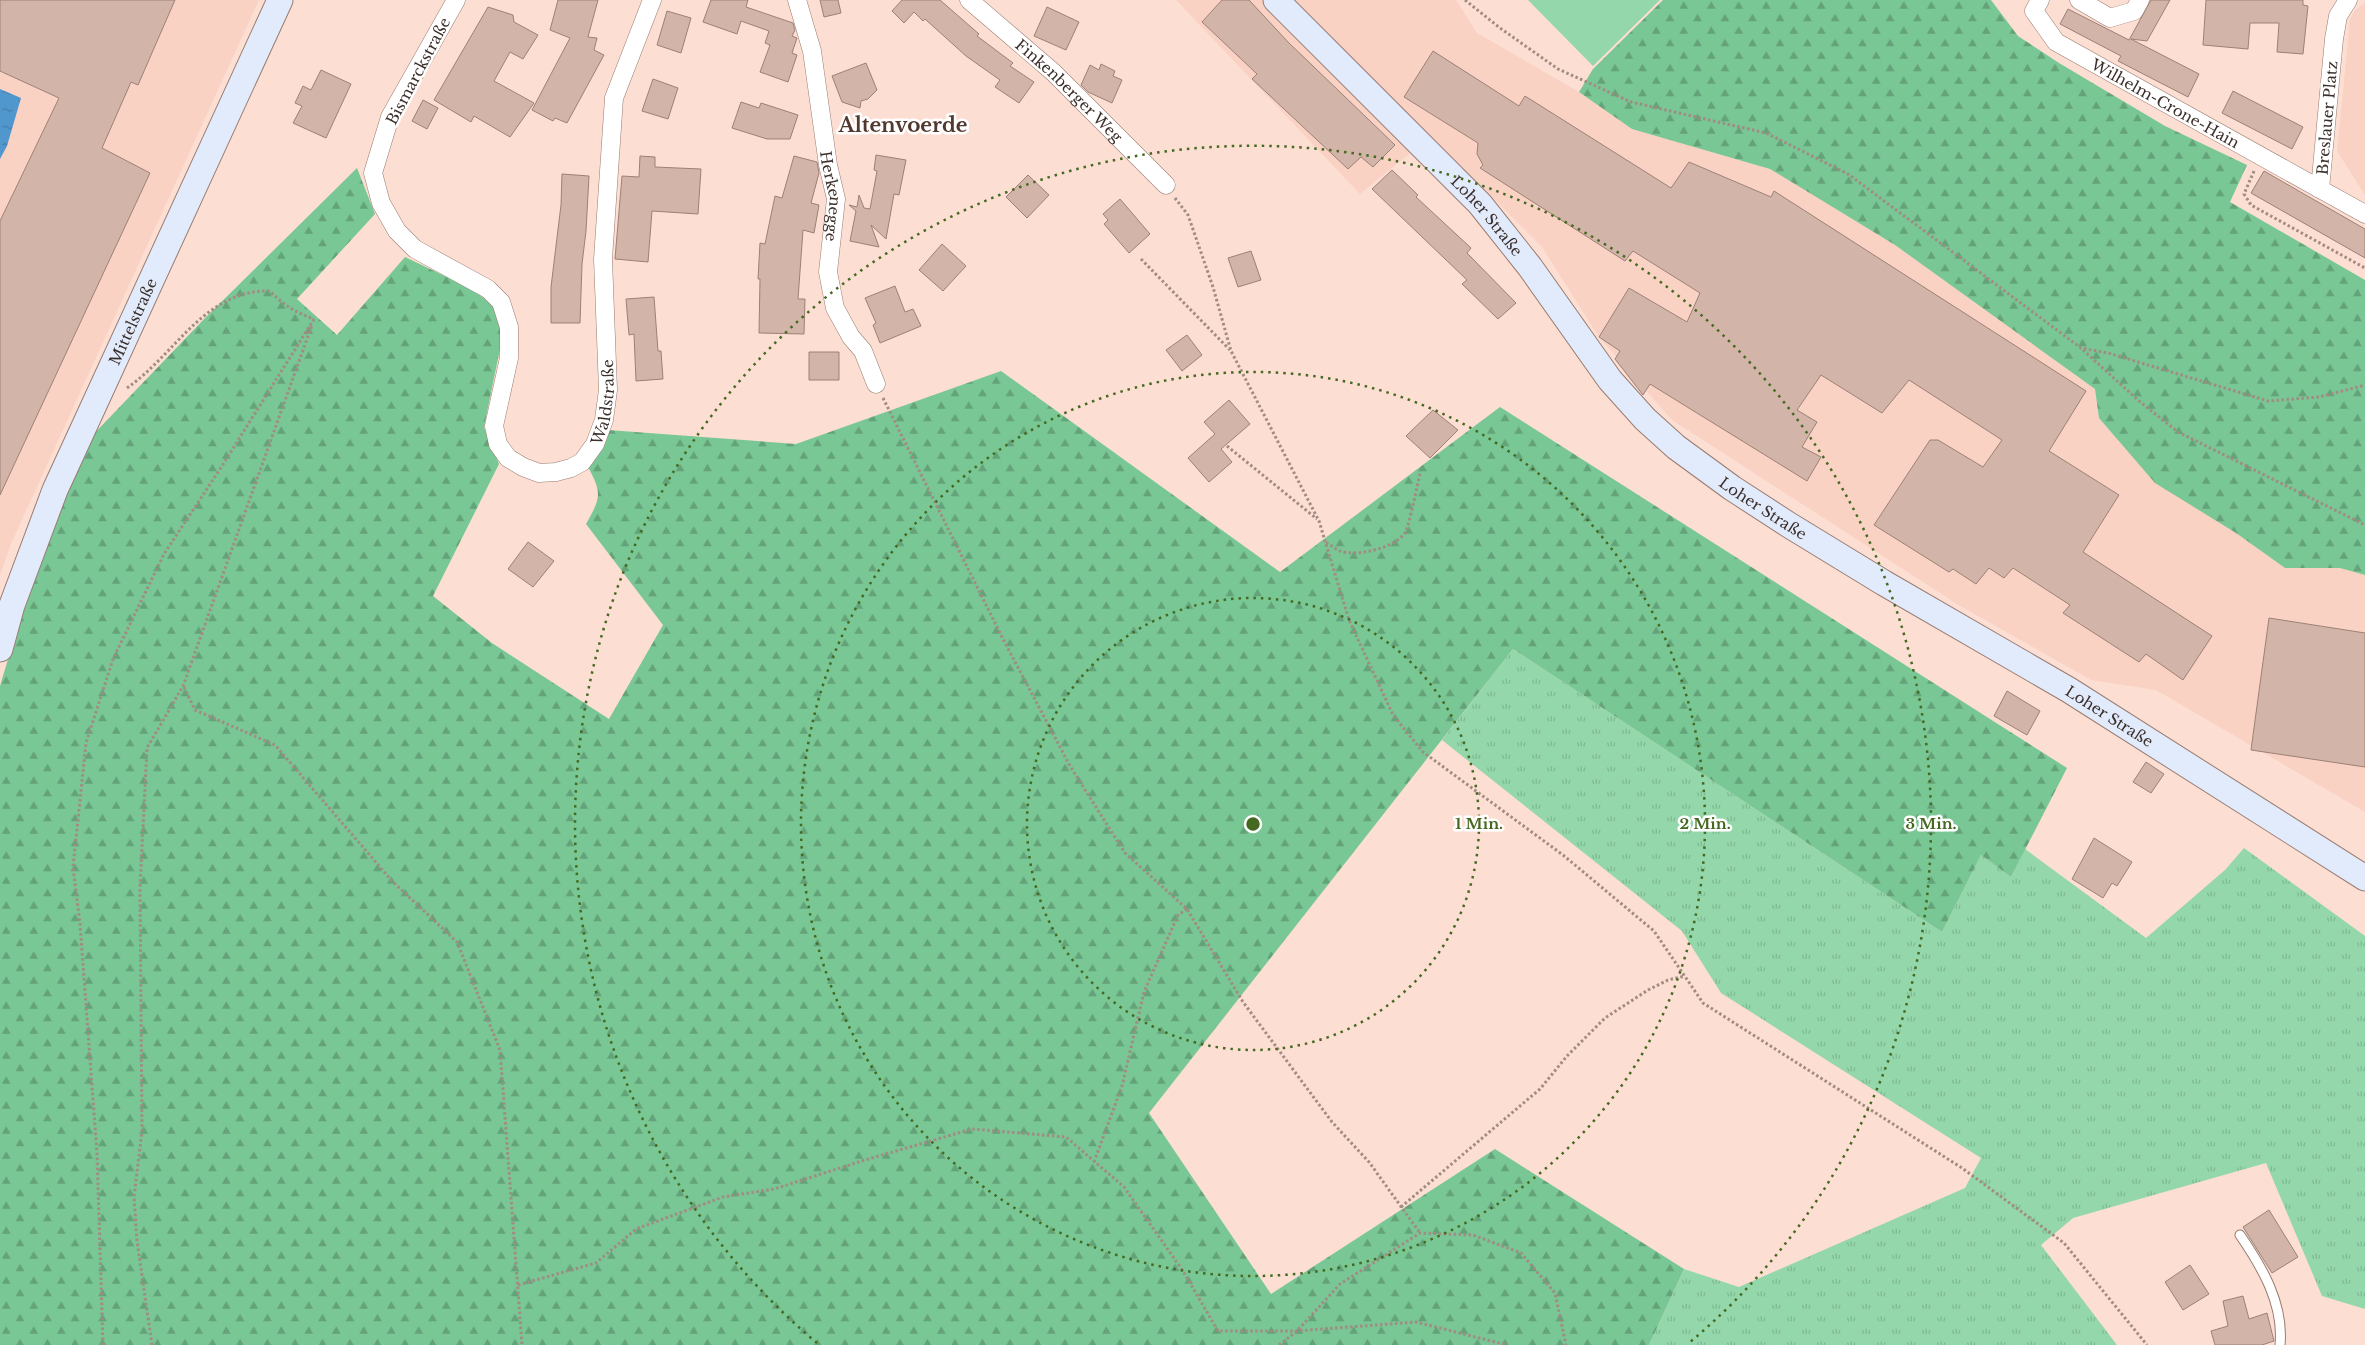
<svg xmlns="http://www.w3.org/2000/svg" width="2365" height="1345" font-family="'Libre Baskerville',serif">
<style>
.built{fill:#f9d2c4}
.grass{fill:url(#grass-tufts)}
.forest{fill:url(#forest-firs)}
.garden{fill:#93d7aa}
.water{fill:url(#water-ripples)}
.building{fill:#d2b4a9;stroke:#9d8176}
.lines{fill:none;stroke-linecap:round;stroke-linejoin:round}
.lane-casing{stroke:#987c72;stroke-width:11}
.street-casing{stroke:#987c72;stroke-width:19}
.secondary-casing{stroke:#987c72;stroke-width:27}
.path{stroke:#a18b83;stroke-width:3;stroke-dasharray:2.5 2.5;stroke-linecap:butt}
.lane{stroke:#fff;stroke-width:9}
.street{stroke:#fff;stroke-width:18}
.secondary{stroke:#e2ebfc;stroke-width:25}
.ring{fill:none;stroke:#456921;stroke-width:2.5;stroke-dasharray:2.5 5}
.labels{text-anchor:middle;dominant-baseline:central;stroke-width:5;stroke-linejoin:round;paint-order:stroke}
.street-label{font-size:15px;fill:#3b2f2b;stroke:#fff}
.district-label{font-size:20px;font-weight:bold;fill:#523930;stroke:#fff}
.centre{fill:#456921;stroke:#fff;stroke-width:2.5}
.ring-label{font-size:15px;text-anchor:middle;font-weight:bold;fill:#456921;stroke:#fff;stroke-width:5;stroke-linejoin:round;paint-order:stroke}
</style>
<defs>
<pattern id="grass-tufts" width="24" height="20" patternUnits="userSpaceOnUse" patternTransform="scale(1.25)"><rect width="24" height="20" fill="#93d7aa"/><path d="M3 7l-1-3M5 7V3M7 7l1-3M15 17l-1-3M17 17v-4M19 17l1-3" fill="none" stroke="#80b992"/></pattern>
<pattern id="forest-firs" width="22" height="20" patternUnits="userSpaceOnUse" patternTransform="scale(1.25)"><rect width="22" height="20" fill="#78c794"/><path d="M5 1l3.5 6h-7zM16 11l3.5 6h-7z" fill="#64a279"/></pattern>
<pattern id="water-ripples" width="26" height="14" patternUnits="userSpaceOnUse" patternTransform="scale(1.25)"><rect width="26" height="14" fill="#5097cd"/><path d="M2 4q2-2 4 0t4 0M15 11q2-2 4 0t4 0" fill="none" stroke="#447ca7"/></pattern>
</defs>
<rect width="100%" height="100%" fill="#fdded2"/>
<!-- built -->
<path class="built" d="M0,0H259L11,544L0,575Z
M1176,0H1456L1477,33L1579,92L1632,129L1770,169L1895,245L2095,389L2099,418L2236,533L2285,568H2340L2365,575V812L2156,690L2091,680L1957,604L1672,420L1599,337L1542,247L1431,136L1360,194Z
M2365,3V195L2337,151L2350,19L2355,10Z"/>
<!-- grass -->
<path class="grass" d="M1513,649L1942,932L1981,855L2011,877L2025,849L2146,938L2225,870L2244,848L2365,936V1309L2322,1296L2266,1163L2073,1218L2041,1245L2117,1345H1649L1684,1269L1739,1287L1965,1188L1981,1158L1721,993L1682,931L1442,740Z"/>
<!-- forest -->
<path class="forest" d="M1663,0H1991L2018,36L2059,63L2165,126L2247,165L2230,202L2365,280V575L2340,568H2285L2236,533L2155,483L2099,418L2095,389L1895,245L1770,169L1632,129L1579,92L1593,69Z
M357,168L375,214L297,299L337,335L405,257L474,290L495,308L502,339L484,427L499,464L433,596L492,643L609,719L663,625L586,524C600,499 603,494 588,467L608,430L796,444L1001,371L1280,572L1500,407L2067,768L2011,877L1981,855L1942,932L1513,649L1149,1113L1271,1294L1495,1149L1684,1269L1649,1345H0V686L35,569L87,441L206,317Z"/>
<!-- garden -->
<path class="garden" d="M1528,0H1660L1593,66Z"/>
<!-- water -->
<path class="water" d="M0,89L21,98L7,146L0,159Z"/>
<!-- building -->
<path class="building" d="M0,0H175L138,85L131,82L102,148L150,173L0,495V221L59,98L0,71Z
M558,0H598L588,37L597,38L594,50L604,55L567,123L555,118L553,121L532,110L570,38L550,30Z
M711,0H748L746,7L793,23L795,30L792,36L797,38L792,53L797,55L788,82L760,72L770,45L765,43L769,31L741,21L737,34L703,22Z
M820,0H838L841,13L824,17Z
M902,0H940L979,34L977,36L1013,63L1010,66L1034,82L1019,103L995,87L1000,80L966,56L925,19L923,21L914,12L904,23L892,11Z
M1222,0H1249L1288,42L1395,145L1373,167L1361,157L1348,169L1252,79L1257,74L1202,22Z
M2151,0H2170L2147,41L2131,39L2199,74L2188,97L2118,61L2121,56L2060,24L2068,9L2129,40Z
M2206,0H2303V5L2308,6L2303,54L2277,52L2279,23H2250L2248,49L2203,45Z
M488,7L513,15L514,22L538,35L523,59L510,52L494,81L534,103L510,137L474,116L471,122L434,100Z
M1047,7L1079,22L1066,50L1034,36Z
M667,11L691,18L681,53L657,45Z
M1433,51L1519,106L1525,96L1671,188L1689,162L1771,197L1774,191L2086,391L2049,451L2119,495L2083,552L2212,636L2183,680L2146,654L2139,662L2063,613L2070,605L2013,568L2004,578L1989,568L1976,584L1953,569L1949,572L1874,525L1930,440H1938L1983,467L2002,440L1909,380L1882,413L1821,375L1797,410L1817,422L1802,447L1821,457L1807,481L1650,384L1643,395L1615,359L1620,351L1599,337L1629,288L1687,322L1700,293L1633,251L1625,261L1480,168L1483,165L1477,154L1478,143L1404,97Z
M866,63L877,90L868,99L861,101L860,108L842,102L832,76Z
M1101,64L1115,71L1113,76L1122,80L1112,103L1088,92L1081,85L1090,65L1099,70Z
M321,70L351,84L326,138L293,123L302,106L295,103L303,86L311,90Z
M653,79L678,88L668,119L642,111Z
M2233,91L2303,127L2292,149L2222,113Z
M423,100L438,108L427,129L412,121Z
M741,102L759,108L761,103L798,115L790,139H767L732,128Z
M876,155L906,160L899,195L894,194L886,239L871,225L879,247L850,241L856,211L849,205L857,207L859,195L864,208L870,209L877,171L874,170Z
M640,156L655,157V167L701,169L698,214L652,211L648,262L615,259L622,176L639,177Z
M794,156L817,162L819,173L811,203L819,205L814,233L803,230L798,299H805L804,334L759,333L760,279H758L760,243L765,244L775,196L782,198Z
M1392,170L1418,195L1416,197L1471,248L1467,253L1516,303L1498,319L1462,284L1467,280L1372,189Z
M2264,171L2365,229V258L2251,193Z
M562,174L589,176L586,231L582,264L580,323H551V287L561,205Z
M1028,175L1049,195L1027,218L1006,197Z
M1120,199L1150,234L1129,253L1104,224L1108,220L1103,214Z
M942,244L966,266L943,291L919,270Z
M1251,251L1261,280L1238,287L1228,258Z
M895,286L905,312L913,309L921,326L880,343L873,325L876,323L865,298Z
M654,297L658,351H661L663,379L636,381L634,334L629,335L626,299Z
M1187,335L1202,355L1182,371L1166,350Z
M809,352H839V380H809Z
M1229,400L1250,424L1221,449L1232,462L1209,482L1188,458L1215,434L1204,422Z
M1433,410L1458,430L1430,458L1406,436Z
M528,542L554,561L533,587L508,569Z
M2269,618L2365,633V767L2251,750Z
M2007,691L2040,711L2027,735L1994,716Z
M2146,762L2164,774L2151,793L2133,782Z
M2094,838L2132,862L2117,886L2112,883L2103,898L2072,879Z
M2269,1210L2298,1257L2272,1273L2243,1227Z
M2190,1265L2209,1294L2183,1310L2165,1282Z
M2243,1296L2249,1319L2267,1313L2274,1341L2262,1345H2215L2211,1331L2228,1326L2223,1301Z"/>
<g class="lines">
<!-- lane casing -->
<g class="lane-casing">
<path id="lane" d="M2240,1235C2262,1267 2284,1304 2280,1345"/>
</g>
<!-- street casing -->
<g class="street-casing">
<g id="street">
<path id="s1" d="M456,0L390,117L373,173L381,203L397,231L415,249L488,289L501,302L509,327V358L494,426L498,444L508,458L523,467L539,473L556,472L571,468L582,462L595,444L604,420L608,390L603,259L614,98L652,0"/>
<path id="s2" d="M797,0L812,51L828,165L836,199L828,272L835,308L851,337L863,351L876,384"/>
<path id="s3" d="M969,0L1053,72L1166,185"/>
<path id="s4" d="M2040,0L2034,11L2056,42L2320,189"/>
<path d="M2079,0L2110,18L2134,11L2140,0"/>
<path d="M2348,0L2338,16L2334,39L2320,189L2365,214"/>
</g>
</g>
<!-- secondary casing -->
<g class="secondary-casing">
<g id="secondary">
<path id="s5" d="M1276,0L1480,204L1530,267L1610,380L1645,419L1676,447L1732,488L1789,525L1884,583L2069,690L2365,878"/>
<path id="s6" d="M0,649L12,605L55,490L280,0"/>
</g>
</g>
<!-- path -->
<path class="path" d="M1465,0L1500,28L1558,69L1631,102L1766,133L1848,174L2081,348L2108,353L2268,401L2319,397L2365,385
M2254,171L2244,194L2251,205L2365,268
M1175,198L1188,215L1213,287L1231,351L1319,521L1349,620L1393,715L1423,752L1563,855L1654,931L1703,1003L1962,1168L2064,1243L2147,1345
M1141,259L1230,350
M2083,350L2139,401L2178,432L2365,525
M127,388C175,355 205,289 270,291C282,304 296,313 314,319
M883,398L1004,641L1070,766L1125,853L1187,909L1243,1002L1332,1122L1369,1162L1420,1233
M1227,446L1317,519
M1326,543C1331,545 1335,549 1340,551C1357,557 1394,548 1405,533C1409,526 1418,483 1420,473
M184,687L195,710L275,745L392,881L457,942L500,1050L522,1345
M1094,1162L1122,1086L1144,992L1178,915L1187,909
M1401,1207L1540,1089L1567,1056L1605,1018L1648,990L1668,980L1685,976
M518,1285L596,1263L636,1229L723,1197L774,1189L865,1160L972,1129L1066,1137L1124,1187L1183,1271L1218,1331H1297L1416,1322L1507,1345
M103,1345L97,1153L80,924L73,867L86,743L113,659L164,554L222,466L314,319
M152,1345L137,1241L134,1197L142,1131L140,887L147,748L183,686L312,325
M1279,1345L1297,1331L1340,1284L1420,1233L1473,1235L1521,1253L1555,1293L1566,1345"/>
<!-- lane -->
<use href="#lane" class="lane"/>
<!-- street -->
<use href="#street" class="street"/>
<!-- secondary -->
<use href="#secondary" class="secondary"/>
</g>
<!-- distance rings -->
<g class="ring">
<circle cx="1253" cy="824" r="226"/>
<circle cx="1253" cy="824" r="452"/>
<path d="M817 1343A678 678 0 1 1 1689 1343"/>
</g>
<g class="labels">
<!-- street labels -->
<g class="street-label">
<text transform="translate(418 71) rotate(-62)">Bismarckstraße</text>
<text stroke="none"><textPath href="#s3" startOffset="135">Finkenberger Weg</textPath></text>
<text stroke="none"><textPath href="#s4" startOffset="176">Wilhelm-Crone-Hain</textPath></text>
<text transform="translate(2327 118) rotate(-85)">Breslauer Platz</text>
<text stroke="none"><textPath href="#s2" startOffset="200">Herkenegge</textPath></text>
<text stroke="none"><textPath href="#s5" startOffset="302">Loher Straße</textPath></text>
<text stroke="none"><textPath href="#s6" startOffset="354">Mittelstraße</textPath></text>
<text stroke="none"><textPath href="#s1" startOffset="691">Waldstraße</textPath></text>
<text stroke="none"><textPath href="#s5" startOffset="708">Loher Straße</textPath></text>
<text stroke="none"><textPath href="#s5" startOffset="1112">Loher Straße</textPath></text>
</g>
<!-- district labels -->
<g class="district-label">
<text x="903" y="125">Altenvoerde</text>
</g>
</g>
<circle cx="1253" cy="824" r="8" class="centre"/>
<g class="ring-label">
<text x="1479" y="829">1 Min.</text>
<text x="1705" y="829">2 Min.</text>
<text x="1931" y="829">3 Min.</text>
</g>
</svg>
